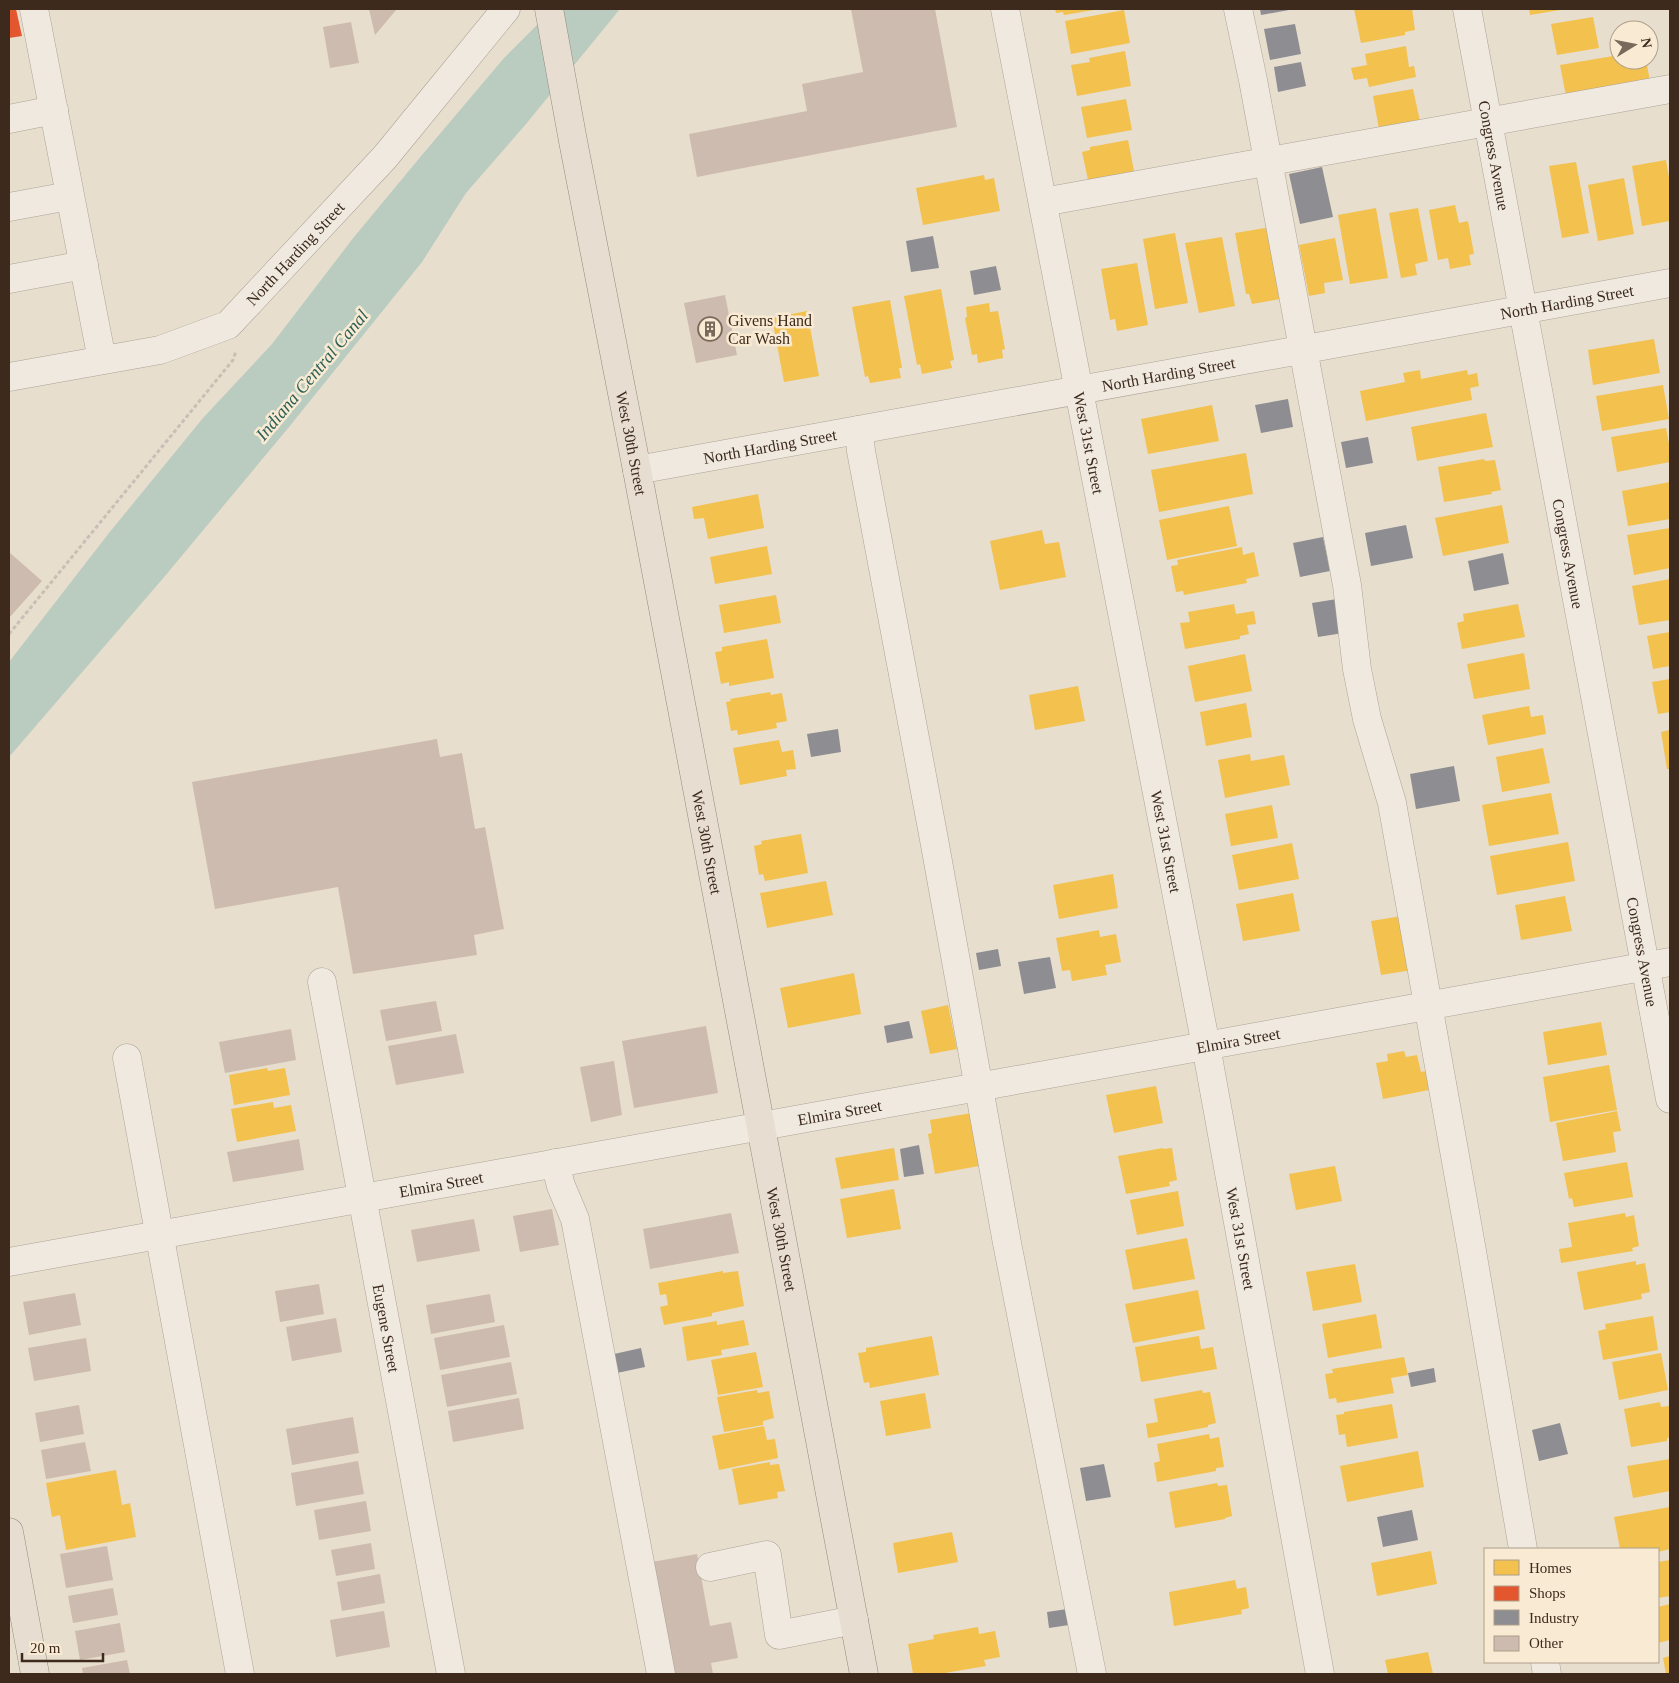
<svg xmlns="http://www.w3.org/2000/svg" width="1679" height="1683" font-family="Georgia,serif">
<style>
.water{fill:#b9ccbf}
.homes{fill:#f2c14e}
.shops{fill:#e4572e}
.industry{fill:#8d8d92}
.building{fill:#ccbbae}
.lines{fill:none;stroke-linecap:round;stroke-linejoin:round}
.minor-casing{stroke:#ada396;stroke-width:29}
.major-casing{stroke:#92887e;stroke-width:29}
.path{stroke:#c8c0b6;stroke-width:3;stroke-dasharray:4 2.5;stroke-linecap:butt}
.minor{stroke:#efe9e0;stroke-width:28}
.major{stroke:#e7ded1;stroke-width:28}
.labels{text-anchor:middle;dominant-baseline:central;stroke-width:5;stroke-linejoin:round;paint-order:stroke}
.street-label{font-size:16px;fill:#3d2a1d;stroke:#f9ebd3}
.poi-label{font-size:16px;fill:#3d2a1d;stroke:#f9ebd3;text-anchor:start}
.water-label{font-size:18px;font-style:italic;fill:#2b5f57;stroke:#f9ebd3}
</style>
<rect width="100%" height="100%" fill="#e8dece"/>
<!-- water -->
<path class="water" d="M553,9H620L526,124L466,193L422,262L289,427L165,576L9,757V662L109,533L203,418L272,344L354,237L422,155L504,58Z"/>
<!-- homes -->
<path class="homes" d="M1055,9H1094V10L1064,15L1063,12L1056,13Z
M1354,9H1412L1415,30L1405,32V35L1361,43Z
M1529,9H1560V10L1530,15Z
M1124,10L1130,43L1071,54L1065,21Z
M1593,17L1599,48L1557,55L1551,24Z
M1406,46L1409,67L1414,66L1416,77L1369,87L1367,78L1354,80L1351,68L1367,65L1365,54Z
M1125,51L1131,86L1077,96L1071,65L1090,62L1089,58Z
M1619,55V60H1646L1650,81L1566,96L1560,65Z
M1413,89L1420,121L1379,129L1373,96Z
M1126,99L1132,130L1087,138L1081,107Z
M1128,140L1135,176L1088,180L1082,152L1090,150V147Z
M1666,160L1670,183V221L1642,226L1632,166Z
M1576,162L1589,233L1562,238L1549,166Z
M984,175L985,180L994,178L1000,211L923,225L916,188Z
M1624,178L1634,234L1598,241L1588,185Z
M1455,205L1459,223L1468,221L1474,254L1469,255L1471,265L1450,269L1448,258L1438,260L1429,210Z
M1376,208L1388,278L1350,284L1338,215Z
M1418,208L1428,261L1415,264L1417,275L1401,278L1389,213Z
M1271,227L1283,289L1278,290L1280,299L1252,304L1249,294H1246L1235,233Z
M1175,233L1188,303L1155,309L1143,239Z
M1222,237L1235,306L1199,313L1185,243Z
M1335,238L1343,280L1324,283L1325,293L1309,296L1299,245Z
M1137,263L1148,325L1117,331L1115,319L1110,320L1101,269Z
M941,289L954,360L950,361L952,368L922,374L920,364L917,365L904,296Z
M890,300L902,368H899L901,378L870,383L868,376L865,377L852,307Z
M989,303L990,312L998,311L1005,349L1002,350L1003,358L978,363L977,354L972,355L965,318L967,317L966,307Z
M807,311L819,376L784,382L772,318Z
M1654,339L1660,373L1593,385L1588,350Z
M1420,370L1421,379L1467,370L1468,375L1477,373L1479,386L1470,388L1472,400L1366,421L1360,391L1405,382L1403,373Z
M1663,385L1669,419L1602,431L1596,396Z
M1212,405L1219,441L1148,454L1141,419Z
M1486,413L1493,447L1417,461L1411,427Z
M1666,428L1670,449V462L1617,472L1611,437Z
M1246,453L1253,494L1159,512L1151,470Z
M1484,459L1485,461L1495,460L1501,490L1491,492L1492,494L1444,502L1438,467Z
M1670,482V519L1628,526L1622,491Z
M758,494L764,528L708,539L704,518L694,519L692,507Z
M1502,505L1509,543L1443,556L1435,518Z
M1229,506L1237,546L1167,560L1159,520Z
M1670,528V568L1634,575L1627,535Z
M1042,530L1045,544L1059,542L1066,577L1000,590L990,541Z
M767,546L772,574L715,584L710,557Z
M1242,547L1243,555L1254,552L1259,576L1246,579L1247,583L1184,595L1183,591L1176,592L1171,566L1178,565L1177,560Z
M1670,579V620L1639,625L1632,586Z
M776,595L781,623L724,633L719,605Z
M1234,604L1236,614L1254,611L1256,624L1247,625L1249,634L1240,636V639L1185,649L1180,623L1190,622L1188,612Z
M1518,604L1525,637L1462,649L1457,623L1464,621L1463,614Z
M1670,632V666L1653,669L1647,636Z
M767,639L774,678L729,686V682L721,684L715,652L722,651V647Z
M1524,653L1530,689L1474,699L1467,664Z
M1245,654L1252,691L1195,702L1188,666Z
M1670,679V712L1658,714L1652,682Z
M1078,686L1085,721L1035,730L1029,695Z
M770,692L771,695L782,693L787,721L776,723L777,728L738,735L737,730L731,731L726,702L731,701L730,699Z
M1246,703L1252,737L1206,746L1200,712Z
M1529,706L1531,717L1543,715L1546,734L1488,745L1482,715Z
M1670,730V769H1667L1661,732Z
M779,740L782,752L793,750L796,769L786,770L787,776L740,785L733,748Z
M1543,748L1550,783L1502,792L1496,757Z
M1250,754L1251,761L1284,755L1290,785L1225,798L1218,760Z
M1551,793L1559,834L1489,846L1482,805Z
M1272,805L1278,838L1231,846L1225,814Z
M801,834L808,873L765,881L763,874L759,875L754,846L762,844L761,841Z
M1568,842L1575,881L1497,895L1490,856Z
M1292,843L1299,879L1239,890L1232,855Z
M1113,874L1118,908L1059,919L1053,885Z
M826,881L833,915L767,928L760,893Z
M1293,893L1300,931L1243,941L1236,904Z
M1565,896L1572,931L1521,940L1515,905Z
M1402,916L1412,970L1381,975L1371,921Z
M1099,930L1100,937L1116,934L1121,962L1105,965L1107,975L1072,981L1070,970L1062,971L1056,938Z
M854,973L861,1014L788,1028L780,988Z
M948,1005L957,1049L930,1054L921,1011Z
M1601,1022L1607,1055L1548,1065L1543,1032Z
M1404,1051L1406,1057L1417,1055L1421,1072L1426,1071L1429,1090L1383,1099L1376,1063L1388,1061L1387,1054Z
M1609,1065L1617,1110L1550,1122L1543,1077Z
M267,1068L268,1071L285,1068L290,1095L234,1105L229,1075Z
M1156,1086L1163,1123L1114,1133L1106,1095Z
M273,1102L274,1108L291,1105L296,1131L237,1142L231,1109Z
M1617,1111L1621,1131L1613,1132L1616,1152L1563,1161L1556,1123Z
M978,1112L990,1164L935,1174L928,1134L932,1133L930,1120Z
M894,1148L899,1180L841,1189L835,1158Z
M1163,1148V1149L1172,1148L1177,1180L1169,1182L1170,1186L1126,1194L1118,1156Z
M1627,1162L1633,1197L1574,1207L1572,1198L1569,1199L1564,1173Z
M1335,1166L1342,1201L1296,1210L1289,1174Z
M894,1189L901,1229L847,1238L840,1199Z
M1178,1191L1184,1226L1137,1235L1130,1200Z
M1625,1213L1626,1217L1634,1215L1639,1246L1632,1248L1633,1251L1561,1263L1559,1249L1572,1247L1568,1223Z
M1187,1238L1195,1279L1133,1290L1125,1250Z
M1636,1261V1265L1645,1263L1650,1292L1641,1294L1642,1299L1584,1310L1577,1272Z
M1355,1264L1362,1302L1313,1311L1306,1272Z
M723,1271V1273L738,1271L744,1306L712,1313V1316L664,1325L660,1307L668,1305L666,1294L660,1295L658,1283Z
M1198,1290L1205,1329L1133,1343L1125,1304Z
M1376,1314L1382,1348L1328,1358L1322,1324Z
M1653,1316L1658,1350L1603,1360L1598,1331L1606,1329L1605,1324Z
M744,1320L749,1345L721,1350L722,1355L687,1361L682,1327L717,1321V1325Z
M932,1336L939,1375L870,1388L869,1382L864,1383L858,1353L866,1352V1348Z
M1199,1336L1201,1349L1213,1347L1217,1369L1141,1382L1135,1347Z
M756,1352L763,1387L718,1395L711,1360Z
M1661,1353L1668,1390L1619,1400L1612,1362Z
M1404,1357L1408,1375L1391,1378L1394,1393L1337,1403L1336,1398L1329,1399L1325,1374L1333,1373L1332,1369Z
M757,1390L758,1393L769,1391L774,1418L763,1421V1425L724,1432L717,1397Z
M1202,1390L1203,1393L1210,1392L1216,1423L1208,1425V1427L1148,1438L1146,1424L1158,1422L1154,1399Z
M925,1393L931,1428L886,1436L880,1401Z
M1660,1402L1661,1407L1669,1406L1670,1437L1667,1438V1441L1631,1447L1624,1409Z
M1392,1404L1398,1438L1347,1447L1345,1434L1339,1435L1336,1415L1344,1414V1412Z
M764,1426L767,1440L775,1439L778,1458L719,1470L712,1436Z
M1209,1434L1210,1439L1219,1437L1224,1467L1216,1468V1471L1157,1482L1154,1463L1160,1461L1157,1444Z
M1418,1451L1424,1487L1347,1502L1340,1466Z
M1670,1459V1491L1633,1498L1627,1466Z
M770,1462V1465L779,1464L785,1491L777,1492L778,1498L739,1505L732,1469Z
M116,1470L122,1505L130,1503L136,1537L66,1550L60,1515L52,1517L46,1483Z
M1217,1483L1218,1486L1227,1485L1232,1516L1225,1518V1519L1175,1528L1169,1492Z
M1670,1507V1549L1658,1552V1549H1620L1614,1517Z
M952,1532L958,1562L898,1573L893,1543Z
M1431,1551L1437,1584L1377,1596L1371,1563Z
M1670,1560V1596L1658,1598V1562Z
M1235,1580L1237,1589L1246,1587L1249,1608L1241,1610L1242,1614L1174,1626L1169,1592Z
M1670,1604V1640L1658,1643V1607Z
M978,1627L979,1634L995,1631L1000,1657L984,1660L986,1666L939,1674H913L908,1644L934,1639L933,1635Z
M1428,1652L1433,1674H1388L1385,1660Z
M1670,1656V1674H1666L1663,1658Z"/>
<!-- shops -->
<path class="shops" d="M9,9H16L22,36L9,38Z"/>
<!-- industry -->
<path class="industry" d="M1260,9H1289V10L1261,15Z
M1295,24L1301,54L1270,60L1264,29Z
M1301,62L1306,86L1278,92L1274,67Z
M1322,167L1333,217L1300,224L1289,174Z
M933,236L939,268L911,272L906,241Z
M996,266L1001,290L974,295L970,271Z
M1288,399L1293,427L1261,433L1255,405Z
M1368,437L1373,463L1346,468L1341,442Z
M1406,525L1413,558L1371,566L1365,533Z
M1323,537L1330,571L1300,577L1293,543Z
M1503,553L1509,584L1474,591L1468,561Z
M1337,599L1343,633L1318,637L1312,603Z
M838,729L841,752L811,757L807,734Z
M1454,766L1460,801L1416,809L1410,774Z
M998,949L1001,966L979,970L976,953Z
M1050,957L1056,988L1024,994L1018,962Z
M909,1021L913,1038L887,1043L884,1026Z
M919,1145L924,1174L904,1177L900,1149Z
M641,1348L645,1367L617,1373L614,1354Z
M1434,1368L1436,1382L1411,1387L1408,1373Z
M1560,1423L1568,1454L1539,1461L1532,1430Z
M1104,1464L1111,1497L1086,1501L1080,1468Z
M1412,1510L1418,1540L1383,1547L1377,1517Z
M1067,1609L1069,1625L1049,1628L1047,1612Z"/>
<!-- building -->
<path class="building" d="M369,9H397L375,35Z
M851,9H935L957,127L697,177L689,134L807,111L802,84L863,72Z
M351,22L359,63L330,68L323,27Z
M725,295L737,355L696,363L684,303Z
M9,552L42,581L9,618Z
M437,739L440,757L462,753L475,829L485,827L504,929L474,935L477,955L353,974L338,887L215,909L192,782Z
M436,1001L442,1031L386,1041L380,1010Z
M706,1026L718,1093L634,1108L622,1041Z
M291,1029L296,1060L225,1073L219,1042Z
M456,1034L464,1073L396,1085L388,1046Z
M614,1061L622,1115L591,1122L580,1067Z
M299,1139L304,1170L233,1182L227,1152Z
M552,1209L559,1245L520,1252L513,1216Z
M731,1213L739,1253L650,1269L643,1229Z
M474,1219L480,1251L417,1262L411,1230Z
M319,1284L324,1314L280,1322L275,1291Z
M75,1293L81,1325L29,1335L23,1302Z
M490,1294L495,1322L431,1334L426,1305Z
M336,1318L342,1352L292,1361L286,1327Z
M504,1325L510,1357L440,1370L434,1338Z
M86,1338L91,1371L34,1381L28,1348Z
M511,1362L517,1394L447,1407L441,1375Z
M519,1398L524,1429L453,1442L448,1411Z
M79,1405L84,1434L40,1442L35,1413Z
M353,1417L359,1453L292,1465L286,1429Z
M85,1442L91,1471L46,1479L41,1450Z
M358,1461L364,1494L296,1506L291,1473Z
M366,1501L371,1531L319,1540L314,1510Z
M371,1543L375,1569L336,1576L331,1550Z
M107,1546L113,1580L66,1588L60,1554Z
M697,1554L710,1626L731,1622L738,1658L711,1663L713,1674H673L652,1562Z
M380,1574L385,1603L342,1611L337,1582Z
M113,1588L118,1615L73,1623L68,1596Z
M384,1611L390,1647L336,1657L330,1620Z
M120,1623L125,1652L80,1660L75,1631Z
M127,1660L130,1674H83L82,1668Z"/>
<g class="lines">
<!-- minor casing -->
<g class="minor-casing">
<g id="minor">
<path d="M34,9L102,360"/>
<path id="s1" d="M1005,9L1206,1046L1320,1674"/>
<path d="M1238,9L1253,80L1347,585L1357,669L1367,719L1392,803L1472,1251L1523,1549"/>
<path id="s2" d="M1467,9L1670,1099"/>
<path d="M9,119L54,110"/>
<path d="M1043,202L1670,89"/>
<path d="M9,207L69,196"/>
<path d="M9,279L84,265"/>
<path id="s3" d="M9,377L160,350L228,325L385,157L506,9"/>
<path d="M859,430L861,451L933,834L1007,1243L1092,1674"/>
<path id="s4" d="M637,470L1670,283"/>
<path id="s5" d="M322,982L451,1674"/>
<path d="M127,1058L240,1674"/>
<path d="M555,1163L561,1186L575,1219L661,1674"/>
<path id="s6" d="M9,1262L1670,962"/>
<path d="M710,1567L767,1555L779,1635L854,1620"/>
<path d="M1545,1662L1547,1674"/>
</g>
</g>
<!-- major casing -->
<g class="major-casing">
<g id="major">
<path id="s7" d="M549,9L573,141L637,470L864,1674"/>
<path d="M9,1532L35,1674"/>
</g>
</g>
<!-- path -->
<path class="path" d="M9,634L233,360L236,351"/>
<!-- minor -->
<use href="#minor" class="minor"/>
<!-- major -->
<use href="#major" class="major"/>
</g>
<!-- icons -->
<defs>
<g id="building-ring" transform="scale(1.25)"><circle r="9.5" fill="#f9ebd3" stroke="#79695b" stroke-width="1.5"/><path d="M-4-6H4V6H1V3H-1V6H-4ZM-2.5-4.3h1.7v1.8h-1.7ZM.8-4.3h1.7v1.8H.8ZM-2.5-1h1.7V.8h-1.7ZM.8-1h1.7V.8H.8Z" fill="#79695b"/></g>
</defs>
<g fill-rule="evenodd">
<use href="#building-ring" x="710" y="329"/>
</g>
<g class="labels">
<!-- street labels -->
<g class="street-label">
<text stroke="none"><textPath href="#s2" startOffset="149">Congress Avenue</textPath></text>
<text stroke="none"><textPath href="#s3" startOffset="324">North Harding Street</textPath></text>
<text stroke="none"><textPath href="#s4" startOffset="945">North Harding Street</textPath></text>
<text stroke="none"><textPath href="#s4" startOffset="540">North Harding Street</textPath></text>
<text stroke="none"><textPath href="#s7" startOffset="442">West 30th Street</textPath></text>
<text stroke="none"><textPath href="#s1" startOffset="442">West 31st Street</textPath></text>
<text stroke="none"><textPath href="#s4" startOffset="135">North Harding Street</textPath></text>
<text stroke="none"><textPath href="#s2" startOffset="554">Congress Avenue</textPath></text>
<text stroke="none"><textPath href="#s7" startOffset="848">West 30th Street</textPath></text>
<text stroke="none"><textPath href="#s1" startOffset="848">West 31st Street</textPath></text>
<text stroke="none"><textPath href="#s2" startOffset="959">Congress Avenue</textPath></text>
<text stroke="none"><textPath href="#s6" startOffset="1249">Elmira Street</textPath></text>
<text stroke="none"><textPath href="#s6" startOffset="844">Elmira Street</textPath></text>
<text stroke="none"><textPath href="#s6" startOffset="439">Elmira Street</textPath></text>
<text stroke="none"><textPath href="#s7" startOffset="1252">West 30th Street</textPath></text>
<text stroke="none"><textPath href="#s1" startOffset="1252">West 31st Street</textPath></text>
<text stroke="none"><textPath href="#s5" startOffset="352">Eugene Street</textPath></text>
</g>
<!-- poi labels -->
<g class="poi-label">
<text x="728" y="320">Givens Hand<tspan x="728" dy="18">Car Wash</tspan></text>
</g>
<!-- water labels -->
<g class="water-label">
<text transform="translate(312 375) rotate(-50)">Indiana Central Canal</text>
</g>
</g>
<!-- border -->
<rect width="1679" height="1683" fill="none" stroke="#3d2a1d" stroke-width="20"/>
<!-- legend -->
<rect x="1484" y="1548" width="175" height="115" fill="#f9ebd3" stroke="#ae9e8a"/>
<rect x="1494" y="1560" width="25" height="15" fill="#f2c14e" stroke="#ae9e8a"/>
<text x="1529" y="1573" font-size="15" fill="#3d2a1d">Homes</text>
<rect x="1494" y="1586" width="25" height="15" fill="#e4572e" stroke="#ae9e8a"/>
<text x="1529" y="1598" font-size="15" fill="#3d2a1d">Shops</text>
<rect x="1494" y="1610" width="25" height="15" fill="#8d8d92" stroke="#ae9e8a"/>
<text x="1529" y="1623" font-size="15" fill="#3d2a1d">Industry</text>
<rect x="1494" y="1636" width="25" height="15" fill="#ccbbae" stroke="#ae9e8a"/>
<text x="1529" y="1648" font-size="15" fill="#3d2a1d">Other</text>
<!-- north arrow -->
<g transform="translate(1634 45) rotate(80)"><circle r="24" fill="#f9ebd3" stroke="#ae9e8a"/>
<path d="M0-4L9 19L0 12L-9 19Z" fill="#79695b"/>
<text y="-8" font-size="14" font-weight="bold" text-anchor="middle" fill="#3d2a1d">N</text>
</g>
<!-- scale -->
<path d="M22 1653v8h81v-8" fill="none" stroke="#3d2a1d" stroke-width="2.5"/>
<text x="30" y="1653" font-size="15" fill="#3d2a1d" stroke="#f9ebd3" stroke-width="4" paint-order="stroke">20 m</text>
</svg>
